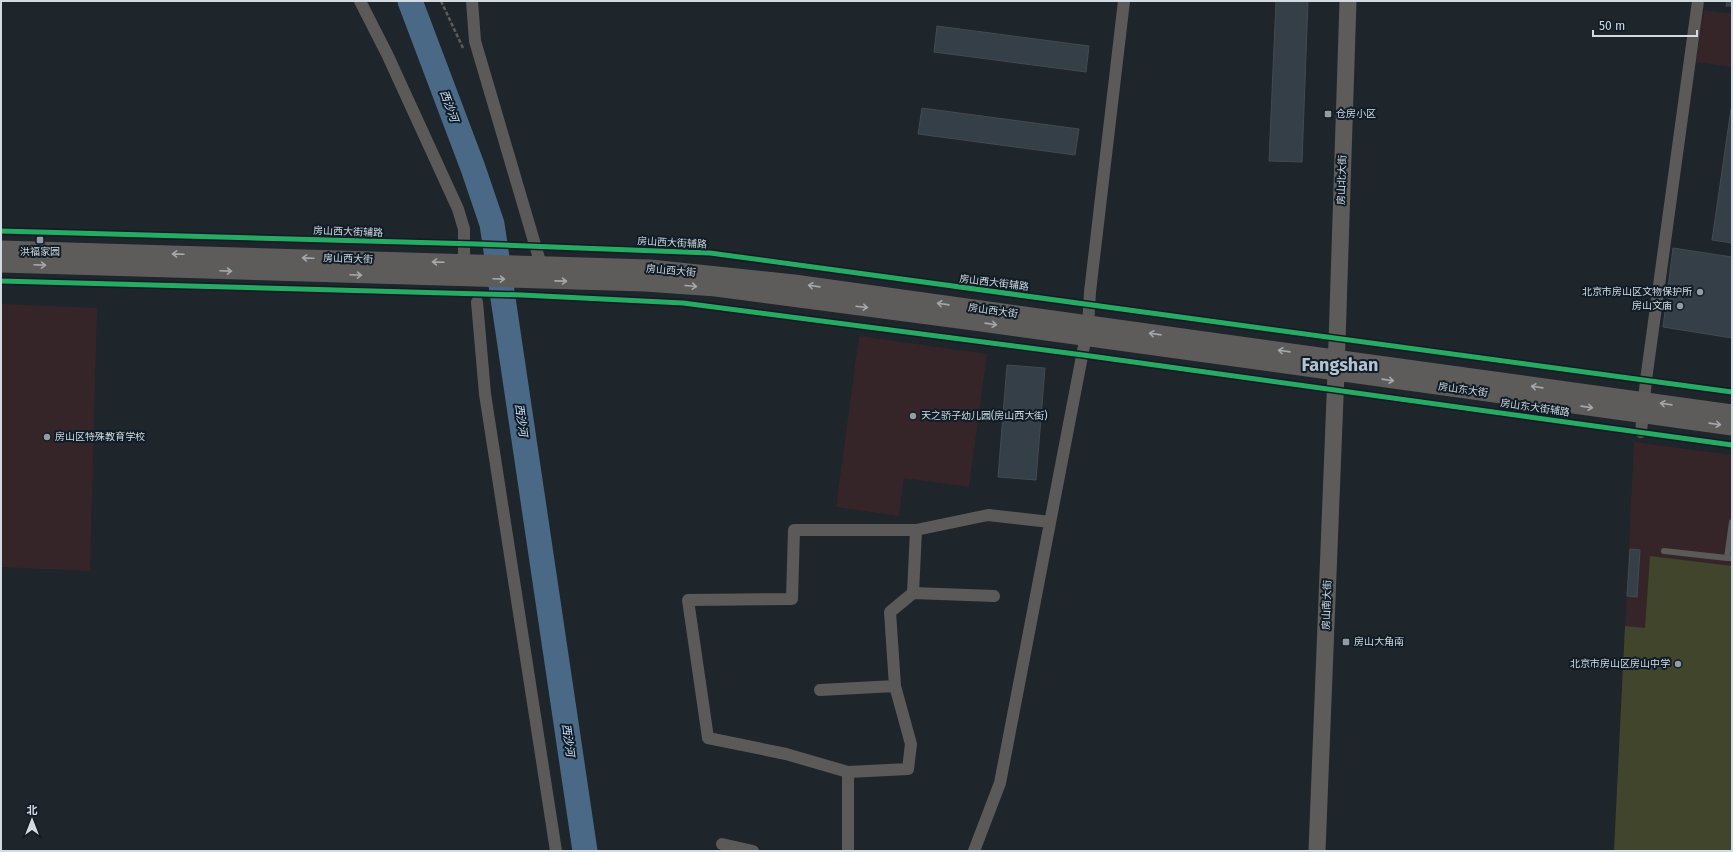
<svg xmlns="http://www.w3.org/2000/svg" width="1733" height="852" font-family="'Fira Sans','Noto Sans SC',sans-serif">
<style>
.education{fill:#352528}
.green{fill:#41452b}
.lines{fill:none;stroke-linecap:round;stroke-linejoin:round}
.river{stroke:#496986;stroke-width:25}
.building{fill:#353f47;stroke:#444a4f}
.path{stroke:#5c5c5d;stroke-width:2.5;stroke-dasharray:4 2;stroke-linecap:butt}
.service{stroke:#5c5a58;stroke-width:6}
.minor{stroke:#5c5a58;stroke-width:12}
.secondary{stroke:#5e5c5b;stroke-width:17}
.cycleway-casing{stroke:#101c26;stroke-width:8}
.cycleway{stroke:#26ab63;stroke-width:5}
.oneway{stroke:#a4a8ac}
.poi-dot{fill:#949ba2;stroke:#101c26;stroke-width:1.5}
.labels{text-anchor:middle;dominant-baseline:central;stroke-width:4;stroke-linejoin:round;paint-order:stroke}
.poi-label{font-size:10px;fill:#d3dbe2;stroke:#101c26;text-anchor:start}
.street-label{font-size:10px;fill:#d3dbe2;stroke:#101c26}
.water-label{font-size:11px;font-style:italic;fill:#cee4f9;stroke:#101c26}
.town-label{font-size:18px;font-weight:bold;fill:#b4c3d2;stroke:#101c26}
</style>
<rect width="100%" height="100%" fill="#1e252b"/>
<!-- education -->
<path class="education" d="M1704,10L1732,14V67L1696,62Z
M1,304L97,308L90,571L1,567Z
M859,336L987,354L969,487L904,478L899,516L836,507Z
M1634,442L1732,455V851H1614Z"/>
<!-- green -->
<path class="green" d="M1650,556L1732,566V851H1614L1625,626L1645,628Z"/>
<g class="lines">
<!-- river -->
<path class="river" d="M410,1L473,168L492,224L585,851"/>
</g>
<!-- building -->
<path class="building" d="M1276,1H1308L1302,162L1269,161Z
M1727,1H1732V6H1726Z
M937,26L1089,46L1086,72L934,52Z
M922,108L1079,129L1075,155L918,134Z
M1731,109H1732V243L1712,240Z
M1673,248L1732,257V338L1663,327Z
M1007,365L1045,368L1036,480L998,477Z
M1630,549L1640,550L1637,597L1627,596Z"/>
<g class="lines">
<!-- path -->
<path class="path" d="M441,1L463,48"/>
<!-- service -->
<path class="service" d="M1732,522L1727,558H1732
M1664,551L1727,558"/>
<!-- minor -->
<path class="minor" d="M360,1L387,54L458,209L464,229V262
M472,1L475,41L541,265
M477,302L485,394L556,851
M1641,432L1646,380L1698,1
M913,593L994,596
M820,690L895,686
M848,772L908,769L911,744L895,686L890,612L913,593L916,530
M722,844L753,851
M848,851V772L786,754L708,738L688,600L792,599L794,530H916L988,515L1050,522
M974,851L1000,783L1088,325L1090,292L1124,1"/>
<!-- secondary -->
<path class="secondary" d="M1,249L650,268L794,283L1732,413
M1,264L645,283L716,288L974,322L1732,427
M1317,851L1336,373L1348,1"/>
<!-- cycleway casing -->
<g class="cycleway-casing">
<path id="cycleway" d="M1,231L477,244L710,253L1732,392
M1,281L522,295L683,303L1083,355L1732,445"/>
</g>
<!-- cycleway -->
<use href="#cycleway" class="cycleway"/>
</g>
<!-- one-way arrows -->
<defs><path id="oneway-shaft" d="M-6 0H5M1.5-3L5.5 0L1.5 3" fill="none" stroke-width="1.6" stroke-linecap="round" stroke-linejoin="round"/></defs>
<g class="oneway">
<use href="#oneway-shaft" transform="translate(178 254) rotate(-178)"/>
<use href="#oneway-shaft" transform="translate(308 258) rotate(-178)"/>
<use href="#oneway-shaft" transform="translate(438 262) rotate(-178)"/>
<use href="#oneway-shaft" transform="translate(40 265) rotate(2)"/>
<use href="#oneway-shaft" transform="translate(226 271) rotate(2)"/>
<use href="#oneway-shaft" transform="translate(356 275) rotate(2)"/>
<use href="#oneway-shaft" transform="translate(499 279) rotate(2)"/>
<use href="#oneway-shaft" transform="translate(561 281) rotate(1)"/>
<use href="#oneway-shaft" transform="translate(691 286) rotate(5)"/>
<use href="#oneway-shaft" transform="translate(814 286) rotate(-172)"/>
<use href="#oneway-shaft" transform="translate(943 304) rotate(-172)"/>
<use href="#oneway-shaft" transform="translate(862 307) rotate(7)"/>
<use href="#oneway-shaft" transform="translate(991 324) rotate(8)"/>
<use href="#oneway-shaft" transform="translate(1155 334) rotate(-172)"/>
<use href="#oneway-shaft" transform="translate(1284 351) rotate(-172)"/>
<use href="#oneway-shaft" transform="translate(1388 380) rotate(8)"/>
<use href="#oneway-shaft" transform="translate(1537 387) rotate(-172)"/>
<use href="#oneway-shaft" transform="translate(1666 404) rotate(-172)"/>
<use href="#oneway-shaft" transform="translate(1587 407) rotate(8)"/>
<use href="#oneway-shaft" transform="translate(1715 424) rotate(8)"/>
</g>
<!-- markers -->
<g class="poi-dot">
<rect x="1324" y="110" width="8" height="8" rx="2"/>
<rect x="36" y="236" width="8" height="8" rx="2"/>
<circle cx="1700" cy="292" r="4"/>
<circle cx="1680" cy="306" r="4"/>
<circle cx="913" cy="416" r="4"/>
<circle cx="47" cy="437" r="4"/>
<rect x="1342" y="638" width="8" height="8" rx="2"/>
<circle cx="1678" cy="664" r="4"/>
</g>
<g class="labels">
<!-- poi labels -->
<g class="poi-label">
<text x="1336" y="114">仓房小区</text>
<text x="40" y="252" text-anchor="middle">洪福家园</text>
<text x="1692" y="292" text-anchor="end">北京市房山区文物保护所</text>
<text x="1672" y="306" text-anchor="end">房山文庙</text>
<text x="921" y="416">天之骄子幼儿园(房山西大街)</text>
<text x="55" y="437">房山区特殊教育学校</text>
<text x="1354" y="642">房山大角南</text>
<text x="1670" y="664" text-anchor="end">北京市房山区房山中学</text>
</g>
<!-- street labels -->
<g class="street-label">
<text transform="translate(1342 180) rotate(-88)">房山北大街</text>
<text transform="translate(348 232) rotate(2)">房山西大街辅路</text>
<text transform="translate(672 243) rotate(3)">房山西大街辅路</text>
<text transform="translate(348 259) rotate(2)">房山西大街</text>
<text transform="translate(671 271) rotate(5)">房山西大街</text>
<text transform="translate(994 283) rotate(7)">房山西大街辅路</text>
<text transform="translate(993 311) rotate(8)">房山西大街</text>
<text transform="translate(1463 390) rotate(8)">房山东大街</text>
<text transform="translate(1535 408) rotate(8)">房山东大街辅路</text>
<text transform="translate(1327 605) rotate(-88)">房山南大街</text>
</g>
<!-- water labels -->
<g class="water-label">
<text transform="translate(449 106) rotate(70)">西沙河</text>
<text transform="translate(521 420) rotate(82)">西沙河</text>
<text transform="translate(568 740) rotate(82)">西沙河</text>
</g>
<!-- town labels -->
<g class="town-label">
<text x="1340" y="365">Fangshan</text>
</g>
</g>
<!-- border -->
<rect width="1733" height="852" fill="none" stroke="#d3dbe2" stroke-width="4"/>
<!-- north arrow -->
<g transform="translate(32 820)" stroke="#101c26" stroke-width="3" paint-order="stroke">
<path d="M0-3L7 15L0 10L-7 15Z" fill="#d3dbe2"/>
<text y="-6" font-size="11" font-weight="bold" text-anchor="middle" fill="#d3dbe2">北</text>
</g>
<!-- scale -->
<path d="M1593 30v6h104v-6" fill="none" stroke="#d3dbe2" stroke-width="2"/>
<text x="1599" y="30" font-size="12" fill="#d3dbe2" stroke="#101c26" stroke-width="3" paint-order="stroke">50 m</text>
</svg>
